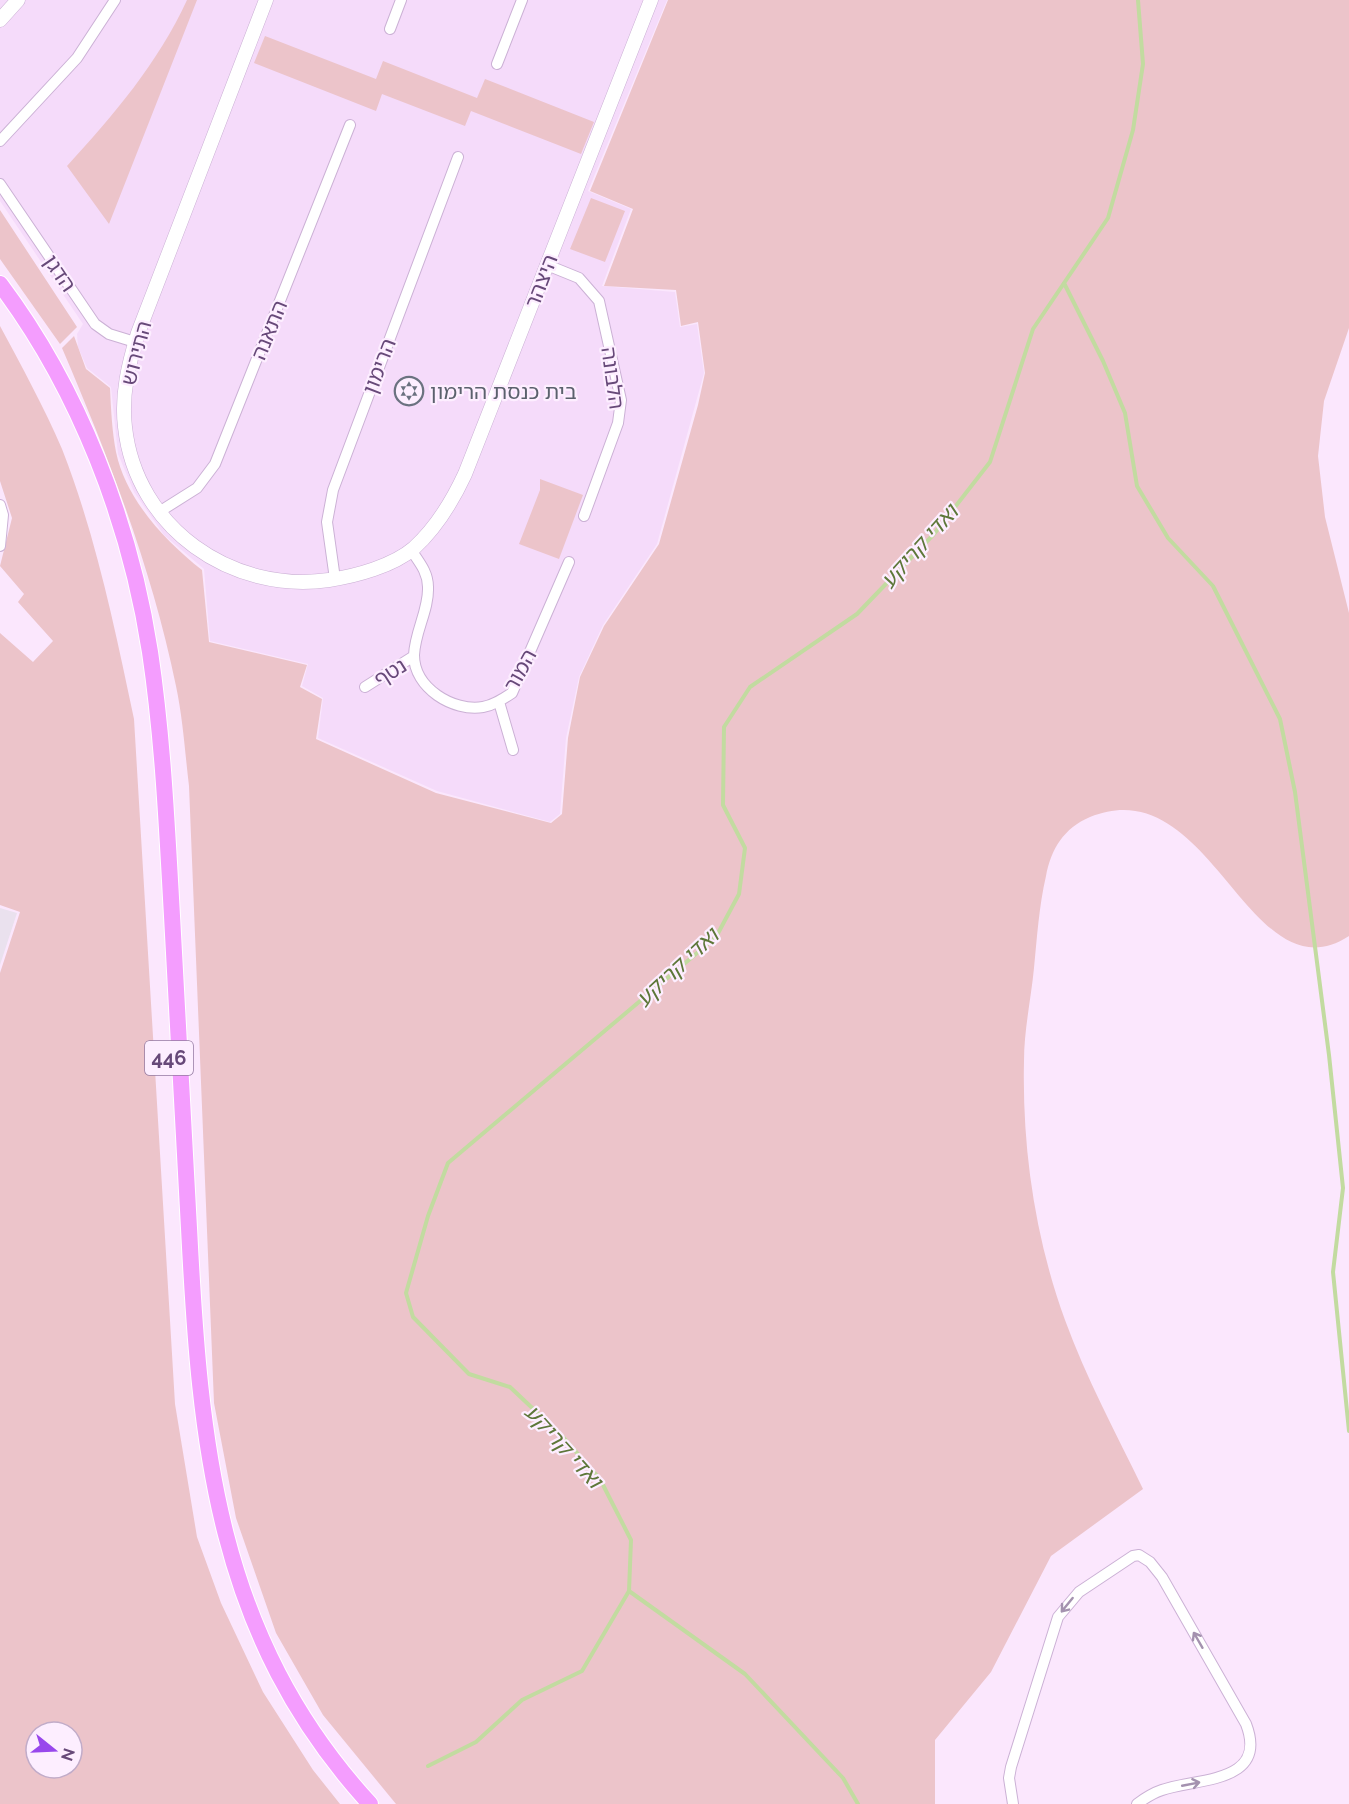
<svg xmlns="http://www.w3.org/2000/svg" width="1349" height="1804" font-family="Raleway,'Noto Sans Hebrew',sans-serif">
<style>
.residential{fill:#f5dbfa}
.industrial{fill:#eae1ee}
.green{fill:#ecc4ca;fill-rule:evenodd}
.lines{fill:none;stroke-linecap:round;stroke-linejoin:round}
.stream{stroke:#c2dba0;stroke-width:4}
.minor-casing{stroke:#cbb1d5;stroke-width:12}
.tertiary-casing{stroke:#cbb1d5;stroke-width:15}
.primary-casing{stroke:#fff;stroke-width:18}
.minor{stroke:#fff;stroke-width:10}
.tertiary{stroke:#fff;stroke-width:14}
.primary{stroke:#f49dfe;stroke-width:16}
.oneway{stroke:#a492af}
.labels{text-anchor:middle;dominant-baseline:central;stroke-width:4.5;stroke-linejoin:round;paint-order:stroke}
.shield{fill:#fdeeff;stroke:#947aa1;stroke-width:1.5}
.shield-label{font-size:20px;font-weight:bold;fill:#674979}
.street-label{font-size:21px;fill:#674979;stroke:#fdeeff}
.worship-label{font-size:21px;fill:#5b616d;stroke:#fdeeff;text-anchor:start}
.water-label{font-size:22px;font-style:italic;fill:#5d7739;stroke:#fdeeff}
</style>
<rect width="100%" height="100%" fill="#fbe7fd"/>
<!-- residential -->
<path class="residential" d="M0,0H667L588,191L631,209L602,286L675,292L680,327L697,324L704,373L657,544L603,625L579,677L566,738L560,814L550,822L437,791L318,738L323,698L302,686L308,664L210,641L204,569L164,535L134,492L118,454L111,387L87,368L78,347L77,334L83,324L0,201Z"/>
<!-- industrial -->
<path class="industrial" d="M0,908L17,913L0,965Z"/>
<!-- green -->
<path class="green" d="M187,0H197L109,224L67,166C113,116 158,63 187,0Z
M668,0H1349V328L1324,401L1318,456L1325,517L1349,613V936C1249,1001 1212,767 1090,817C1064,828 1051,849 1046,876C1039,906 1037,938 1034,968C1031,999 1024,1030 1024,1061C1022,1148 1035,1238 1065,1320C1086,1378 1116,1433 1143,1489L1051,1556L991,1672L935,1740V1804H396L323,1715L276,1633L236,1518L214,1403L189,786C185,753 183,719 176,686C152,569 109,458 62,348L74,336L86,369L110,388C111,409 112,431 116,452C126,500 166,542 202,570L209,642L307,665L300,687L322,699L316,739L436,793L551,823L562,814L568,738L580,677L604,626L659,544L698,405L705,373L698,322L681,326L676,290L604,286L633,209L590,191Z
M265,36L376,79L383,61L477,98L485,79L594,122L581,154L471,111L465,126L382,94L376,111L254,63Z
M591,198L625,211L605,262L570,249Z
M0,210L77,327L60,344L0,259Z
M0,326C22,367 44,407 62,449C96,536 115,629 134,719L175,1404L197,1537L221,1603L263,1692L313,1770L340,1804H0V973L20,912L0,905V633L33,662L53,641L18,602L24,594L0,566L12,518L0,481ZM36,1732H72V1768H36Z
M540,479L583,495L559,559L519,544L540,490Z"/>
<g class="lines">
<!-- stream -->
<path class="stream" d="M1064,283L1103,361L1125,413L1137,486L1168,538L1213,586L1280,719L1295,792L1329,1055L1343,1188L1333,1272L1349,1431
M629,1591L745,1674L843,1778L858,1804
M428,1766L476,1742L522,1700L582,1671L629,1591L631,1540L600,1479L563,1437L510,1387L469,1374L413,1317L406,1293L428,1216L448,1163L716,937L739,894L745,848L723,805L724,727L750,687L857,614L934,534L990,462L1033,329L1108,218L1133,130L1143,64L1138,0"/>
<!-- minor casing -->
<g class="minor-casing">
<path id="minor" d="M390,29L401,0
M497,64L522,0
M0,141L77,58L115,0
M0,184L95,324L109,334L135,342
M547,265L579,278L599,301L621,400L618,423L584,516
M0,505L3,515L0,546
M159,512L197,488L215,464L350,125
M411,550C419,562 428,572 428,587C429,610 415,631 414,655C414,688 453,712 483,707C494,705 503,699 512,693L569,562
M335,579L327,522L333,490L458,157
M365,687L414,656
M499,702L513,750
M1013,1804L1009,1778L1011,1767L1058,1617L1079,1592L1133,1556L1139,1555L1150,1562L1162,1577L1246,1724C1269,1784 1196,1778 1162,1790C1153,1793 1145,1798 1137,1804"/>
</g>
<!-- tertiary casing -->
<g class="tertiary-casing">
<path id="tertiary" d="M266,0L138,333C129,363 121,394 125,427C136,528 232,594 329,580C356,576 393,566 414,548C437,527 452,502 465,474L651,0
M0,20L18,0"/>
</g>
<!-- primary casing -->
<g class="primary-casing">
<path id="primary" d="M0,284C79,389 130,522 150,652C163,739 167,828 172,916C177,1020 183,1124 189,1228C200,1445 216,1636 370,1804"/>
</g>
<!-- minor -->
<use href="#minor" class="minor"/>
<!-- tertiary -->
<use href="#tertiary" class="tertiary"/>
<!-- primary -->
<use href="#primary" class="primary"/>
</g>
<!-- one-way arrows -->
<defs><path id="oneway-shaft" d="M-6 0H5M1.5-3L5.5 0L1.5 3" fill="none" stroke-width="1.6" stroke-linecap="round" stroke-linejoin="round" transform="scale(1.5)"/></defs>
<g class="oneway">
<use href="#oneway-shaft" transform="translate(1067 1605) rotate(129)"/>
<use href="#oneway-shaft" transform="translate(1198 1640) rotate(-120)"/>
<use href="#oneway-shaft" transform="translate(1191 1784) rotate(-11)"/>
</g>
<!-- icons -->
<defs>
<g id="synagogue-ring" transform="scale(1.5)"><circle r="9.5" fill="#fdeeff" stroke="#6b7280" stroke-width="1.5"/><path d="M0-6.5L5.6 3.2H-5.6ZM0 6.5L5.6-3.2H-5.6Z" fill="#6b7280"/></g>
</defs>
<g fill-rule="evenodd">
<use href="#synagogue-ring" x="409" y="391"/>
</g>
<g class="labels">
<!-- shield labels -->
<rect class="shield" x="145" y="1041" width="48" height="34" rx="4.5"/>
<g class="shield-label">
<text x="169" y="1058">446</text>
</g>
<!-- street labels -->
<g class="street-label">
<text transform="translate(60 273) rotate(56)">הדגן</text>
<text transform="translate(541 281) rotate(-69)">היצהר</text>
<text transform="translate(269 330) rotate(-68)">התאנה</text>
<text transform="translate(136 353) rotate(-75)">התירוש</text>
<text transform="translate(379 366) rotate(-69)">הרימון</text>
<text transform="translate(613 378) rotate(82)">הלבונה</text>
<text transform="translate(520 670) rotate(-61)">המור</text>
<text transform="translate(390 672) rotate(-32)">נטף</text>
</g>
<!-- worship labels -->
<g class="worship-label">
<text x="430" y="391">בית כנסת הרימון</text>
</g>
<!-- water labels -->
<g class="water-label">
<text transform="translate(919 546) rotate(-48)">ואדי קריקע</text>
<text transform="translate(677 967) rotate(-43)">ואדי קריקע</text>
<text transform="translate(564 1446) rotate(48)">ואדי קריקע</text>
</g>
</g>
<!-- north arrow -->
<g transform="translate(54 1750) rotate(108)"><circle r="28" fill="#fdeeff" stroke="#c1acc9" stroke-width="1.5"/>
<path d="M0-4.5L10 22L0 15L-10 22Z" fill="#9847ec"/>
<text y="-9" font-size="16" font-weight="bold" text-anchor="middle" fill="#674979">N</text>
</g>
</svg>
